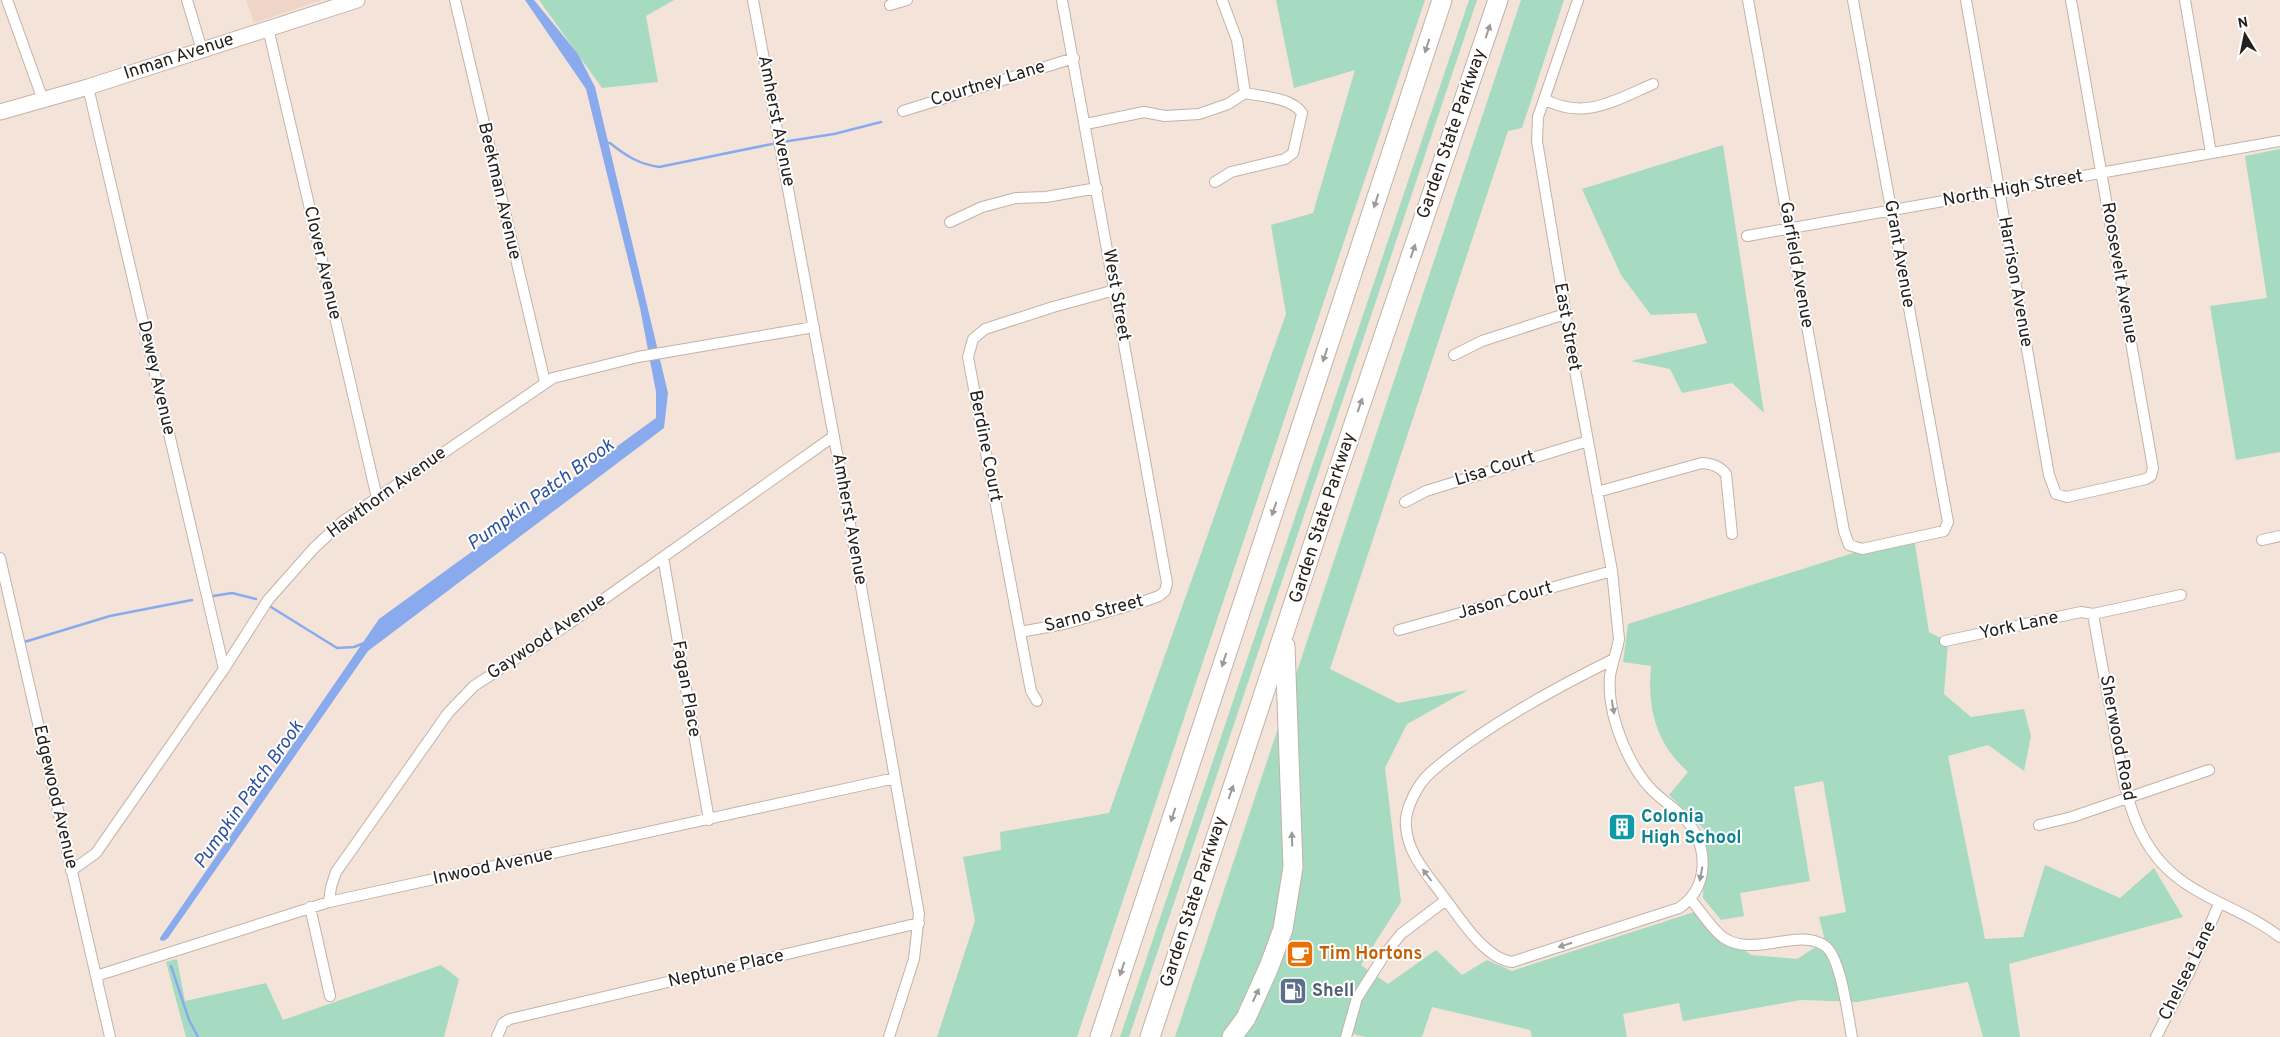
<svg xmlns="http://www.w3.org/2000/svg" width="2280" height="1037" font-family="Overpass,sans-serif">
<style>
.built{fill:#eed5c8}
.green{fill:#a6dbc1}
.water{fill:#89abee}
.lines{fill:none;stroke-linecap:round;stroke-linejoin:round}
.stream{stroke:#89abee;stroke-width:2.5}
.minor-casing{stroke:#c3b2a8;stroke-width:12}
.secondary-casing{stroke:#c3b2a8;stroke-width:17}
.motorway-casing{stroke:#c3b2a8;stroke-width:21}
.minor{stroke:#fff;stroke-width:10}
.secondary{stroke:#fff;stroke-width:15}
.motorway{stroke:#fff;stroke-width:19}
.oneway{fill:#9d9b99}
.labels{text-anchor:middle;dominant-baseline:central;stroke-width:4;stroke-linejoin:round;paint-order:stroke}
.street-label{font-size:18px;fill:#26201c;stroke:#fff}
.culture-label{font-size:18px;font-weight:bold;fill:#0d838f;stroke:#fff;text-anchor:start}
.food-label{font-size:18px;font-weight:bold;fill:#c56008;stroke:#fff;text-anchor:start}
.service-label{font-size:18px;font-weight:bold;fill:#4e5e75;stroke:#fff;text-anchor:start}
.water-label{font-size:19px;font-style:italic;fill:#2c519f;stroke:#fff}
</style>
<rect width="100%" height="100%" fill="#f4e3d8"/>
<!-- built -->
<path class="built" d="M246,0H322L254,23Z"/>
<!-- green -->
<path class="green" d="M539,0H674L646,16L658,82L602,88Z
M1276,0H1425L1077,1037H937L975,921L963,857L1001,850L1000,832L1109,813L1286,314L1271,225L1313,213L1355,70L1294,88Z
M1469,0H1477L1129,1037H1120Z
M1521,0H1564L1522,128L1508,131L1330,669L1398,703L1468,690L1407,724L1385,768L1401,902L1361,965L1388,984L1436,950L1462,975L1487,960L1512,971L1694,912L1751,955L1797,959L1825,941L1819,917L1846,912L1823,781L1794,787L1810,881L1740,893L1744,916L1721,920L1703,898L1705,830L1669,795L1688,772C1656,743 1647,708 1651,666L1623,662L1628,624L1891,541L1914,538L1929,632L1948,642L1944,694L1971,717L2024,709L2031,736L2024,771L1988,745L1948,756L1985,939L2023,937L2045,865L2120,898L2154,868L2183,917L2009,964L2020,1037H1983L1968,982L1857,1002L1801,1000L1683,1021L1679,1003L1623,1014L1627,1037H1532L1530,1030L1432,1007L1422,1037H1366L1349,1033L1348,1037H1175Z
M1723,145L1764,413L1732,383L1682,393L1670,369L1631,361L1707,343L1696,313L1651,315L1621,275L1582,189Z
M2280,149V452L2236,460L2210,306L2267,298L2245,156Z
M177,959L185,1001L266,983L283,1020L441,965L459,979L444,1037H186L166,962Z"/>
<!-- water -->
<path class="water" d="M525,0H534L578,54L595,87L668,393L664,428L368,651L168,938L164,941L160,940V938L379,619L656,418V392L640,308L586,89Z"/>
<g class="lines">
<!-- stream -->
<path class="stream" d="M782,142L834,134L881,122
M607,143H610C626,156 639,164 659,167L777,143
M213,596L232,593L256,599
M271,607L337,648L354,647L364,643
M21,643L110,616L192,600
M171,966L189,1020L198,1037"/>
<!-- minor casing -->
<g class="minor-casing">
<path id="minor" d="M7,0L43,100
M187,0L202,50
M455,0L545,382
M753,0L848,513L919,914L914,959L889,1037
M1222,0L1237,40L1245,93
M1578,0L1538,117L1537,141L1574,365L1612,571L1619,639C1617,651 1612,663 1610,676C1608,699 1615,725 1624,746C1630,760 1640,777 1650,788C1661,800 1677,809 1687,821C1709,848 1709,888 1679,908L1512,962C1484,958 1460,918 1443,896C1427,874 1408,854 1406,827C1404,809 1418,784 1430,773C1480,729 1555,688 1614,659
M1748,0L1844,531L1849,545L1862,549L1944,531L1948,522L1853,0
M1966,0L2049,475L2056,494L2067,497L2146,479L2151,476L2153,468L2071,0
M2185,0L2211,153
M890,5L907,0
M268,28L377,498
M88,87L224,669
M1544,99C1584,121 1616,100 1653,84
M903,111L1074,58
M1086,124L1144,112L1165,116L1199,114L1228,104L1245,93
M1215,182L1231,172L1285,159L1293,153L1302,113C1291,97 1263,97 1245,93
M950,222L982,207L1016,198L1046,197L1097,188
M1747,236L2280,141
M1454,355L1482,341L1565,314
M1597,492L1702,463C1713,464 1719,466 1726,474L1732,534
M1405,502L1426,491L1588,441
M2262,540L2280,536
M663,557L709,820
M0,558L110,1037
M2093,614C2099,650 2106,686 2113,722C2123,776 2128,836 2173,874C2205,901 2247,911 2280,937
M1399,630L1612,571
M1020,632L1064,624L1145,601L1159,596L1165,591L1167,583L1062,0
M1945,641L2081,612L2093,614L2181,595
M1037,701L1031,691L968,357L973,339L985,329L1053,307L1115,290
M2039,825L2072,817L2209,770
M71,871L96,853L224,669L268,600L314,548L342,522L553,378L638,357L814,327
M1691,900C1700,910 1713,931 1724,938C1754,958 1799,927 1825,946C1841,957 1848,1017 1852,1037
M329,902L331,887L336,872L448,713L474,686L570,623L834,436
M310,907L330,996
M96,976L329,902L895,778
M497,1037L503,1023L510,1019L919,923
M1346,1037L1357,998L1385,954L1401,934L1446,900
M2156,1037L2189,973L2219,904"/>
</g>
<!-- secondary casing -->
<g class="secondary-casing">
<path id="secondary" d="M0,112L88,87L357,0"/>
</g>
<!-- motorway casing -->
<g class="motorway-casing">
<path id="motorway" d="M1100,1037L1442,0
M1150,1037L1326,506L1498,0
M1232,1037L1246,1018L1269,967L1283,929L1293,867L1285,646"/>
</g>
<!-- minor -->
<use href="#minor" class="minor"/>
<!-- secondary -->
<use href="#secondary" class="secondary"/>
<!-- motorway -->
<use href="#motorway" class="motorway"/>
</g>
<!-- one-way arrows -->
<defs><path id="oneway-solid" d="M-6-.8H1V-3.2L6.5 0L1 3.2V.8H-6Z" transform="scale(1.25)"/></defs>
<g class="oneway">
<use href="#oneway-solid" transform="translate(1488 31) rotate(-71)"/>
<use href="#oneway-solid" transform="translate(1427 46) rotate(108)"/>
<use href="#oneway-solid" transform="translate(1376 201) rotate(108)"/>
<use href="#oneway-solid" transform="translate(1413 251) rotate(-71)"/>
<use href="#oneway-solid" transform="translate(1325 355) rotate(108)"/>
<use href="#oneway-solid" transform="translate(1360 405) rotate(-71)"/>
<use href="#oneway-solid" transform="translate(1274 509) rotate(108)"/>
<use href="#oneway-solid" transform="translate(1224 660) rotate(108)"/>
<use href="#oneway-solid" transform="translate(1613 707) rotate(80)"/>
<use href="#oneway-solid" transform="translate(1231 792) rotate(-71)"/>
<use href="#oneway-solid" transform="translate(1173 815) rotate(108)"/>
<use href="#oneway-solid" transform="translate(1292 839) rotate(-92)"/>
<use href="#oneway-solid" transform="translate(1701 874) rotate(101)"/>
<use href="#oneway-solid" transform="translate(1427 875) rotate(-127)"/>
<use href="#oneway-solid" transform="translate(1565 945) rotate(162)"/>
<use href="#oneway-solid" transform="translate(1122 969) rotate(108)"/>
<use href="#oneway-solid" transform="translate(1256 995) rotate(-65)"/>
</g>
<!-- icons -->
<defs>
<g id="building-square" transform="scale(1.4375)"><rect x="-9" y="-9" width="18" height="18" rx="4" fill="#0f9aa8" stroke="#fff"/><path d="M-4-6H4V6H1V3H-1V6H-4ZM-2.5-4.3h1.7v1.8h-1.7ZM.8-4.3h1.7v1.8H.8ZM-2.5-1h1.7V.8h-1.7ZM.8-1h1.7V.8H.8Z" fill="#fff"/></g>
<g id="cafe-square" transform="scale(1.4375)"><rect x="-9" y="-9" width="18" height="18" rx="4" fill="#e8710a" stroke="#fff"/><path d="M-5.5-4.5H6V0H3Q3 3.5 0 3.5H-2.5Q-5.5 3.5-5.5 0ZM3-3.2v2h1.7v-2ZM-6 4.5H4V6H-6Z" fill="#fff"/></g>
<g id="fuel-square" transform="scale(1.4375)"><rect x="-9" y="-9" width="18" height="18" rx="4" fill="#5c6f8a" stroke="#fff"/><path d="M-5.5-6h7V0h2V4h1.3V-2.5L3-4.5l.8-.8L6-3V5H2.5V1h-1V6h-7ZM-4.2-4.7v3.2H.2V-4.7Z" fill="#fff"/></g>
</defs>
<g fill-rule="evenodd">
<use href="#building-square" x="1622" y="827"/>
<use href="#cafe-square" x="1300" y="954"/>
<use href="#fuel-square" x="1293" y="991"/>
</g>
<g class="labels">
<!-- street labels -->
<g class="street-label">
<text transform="translate(179 57) rotate(-18)">Inman Avenue</text>
<text transform="translate(988 84) rotate(-17)">Courtney Lane</text>
<text transform="translate(776 121) rotate(79)">Amherst Avenue</text>
<text transform="translate(1452 134) rotate(-71)">Garden State Parkway</text>
<text transform="translate(2013 189) rotate(-10)">North High Street</text>
<text transform="translate(499 191) rotate(77)">Beekman Avenue</text>
<text transform="translate(1899 254) rotate(80)">Grant Avenue</text>
<text transform="translate(322 263) rotate(77)">Clover Avenue</text>
<text transform="translate(1796 265) rotate(80)">Garfield Avenue</text>
<text transform="translate(2119 273) rotate(80)">Roosevelt Avenue</text>
<text transform="translate(2015 282) rotate(80)">Harrison Avenue</text>
<text transform="translate(1116 295) rotate(80)">West Street</text>
<text transform="translate(1567 327) rotate(80)">East Street</text>
<text transform="translate(156 378) rotate(77)">Dewey Avenue</text>
<text transform="translate(985 446) rotate(79)">Berdine Court</text>
<text transform="translate(1495 469) rotate(-17)">Lisa Court</text>
<text transform="translate(387 493) rotate(-36)">Hawthorn Avenue</text>
<text transform="translate(1323 518) rotate(-72)">Garden State Parkway</text>
<text transform="translate(849 519) rotate(80)">Amherst Avenue</text>
<text transform="translate(1505 601) rotate(-16)">Jason Court</text>
<text transform="translate(1094 614) rotate(-15)">Sarno Street</text>
<text transform="translate(2019 626) rotate(-12)">York Lane</text>
<text transform="translate(547 637) rotate(-34)">Gaywood Avenue</text>
<text transform="translate(686 689) rotate(80)">Fagan Place</text>
<text transform="translate(2117 738) rotate(79)">Sherwood Road</text>
<text transform="translate(55 797) rotate(77)">Edgewood Avenue</text>
<text transform="translate(493 867) rotate(-12)">Inwood Avenue</text>
<text transform="translate(1194 902) rotate(-72)">Garden State Parkway</text>
<text transform="translate(726 969) rotate(-13)">Neptune Place</text>
<text transform="translate(2188 971) rotate(-64)">Chelsea Lane</text>
</g>
<!-- culture labels -->
<g class="culture-label">
<text x="1641" y="817">Colonia<tspan x="1641" dy="21">High School</tspan></text>
</g>
<!-- food labels -->
<g class="food-label">
<text x="1319" y="954">Tim Hortons</text>
</g>
<!-- service labels -->
<g class="service-label">
<text x="1312" y="991">Shell</text>
</g>
<!-- water labels -->
<g class="water-label">
<text transform="translate(541 495) rotate(-36)">Pumpkin Patch Brook</text>
<text transform="translate(249 795) rotate(-55)">Pumpkin Patch Brook</text>
</g>
</g>
<!-- north arrow -->
<g transform="translate(2245 35) rotate(350)" stroke="#ffffff" stroke-width="4" paint-order="stroke">
<path d="M0-4L9 19L0 12L-9 19Z" fill="#26201c"/>
<text y="-8" font-size="14" font-weight="bold" text-anchor="middle" fill="#26201c">N</text>
</g>
</svg>
